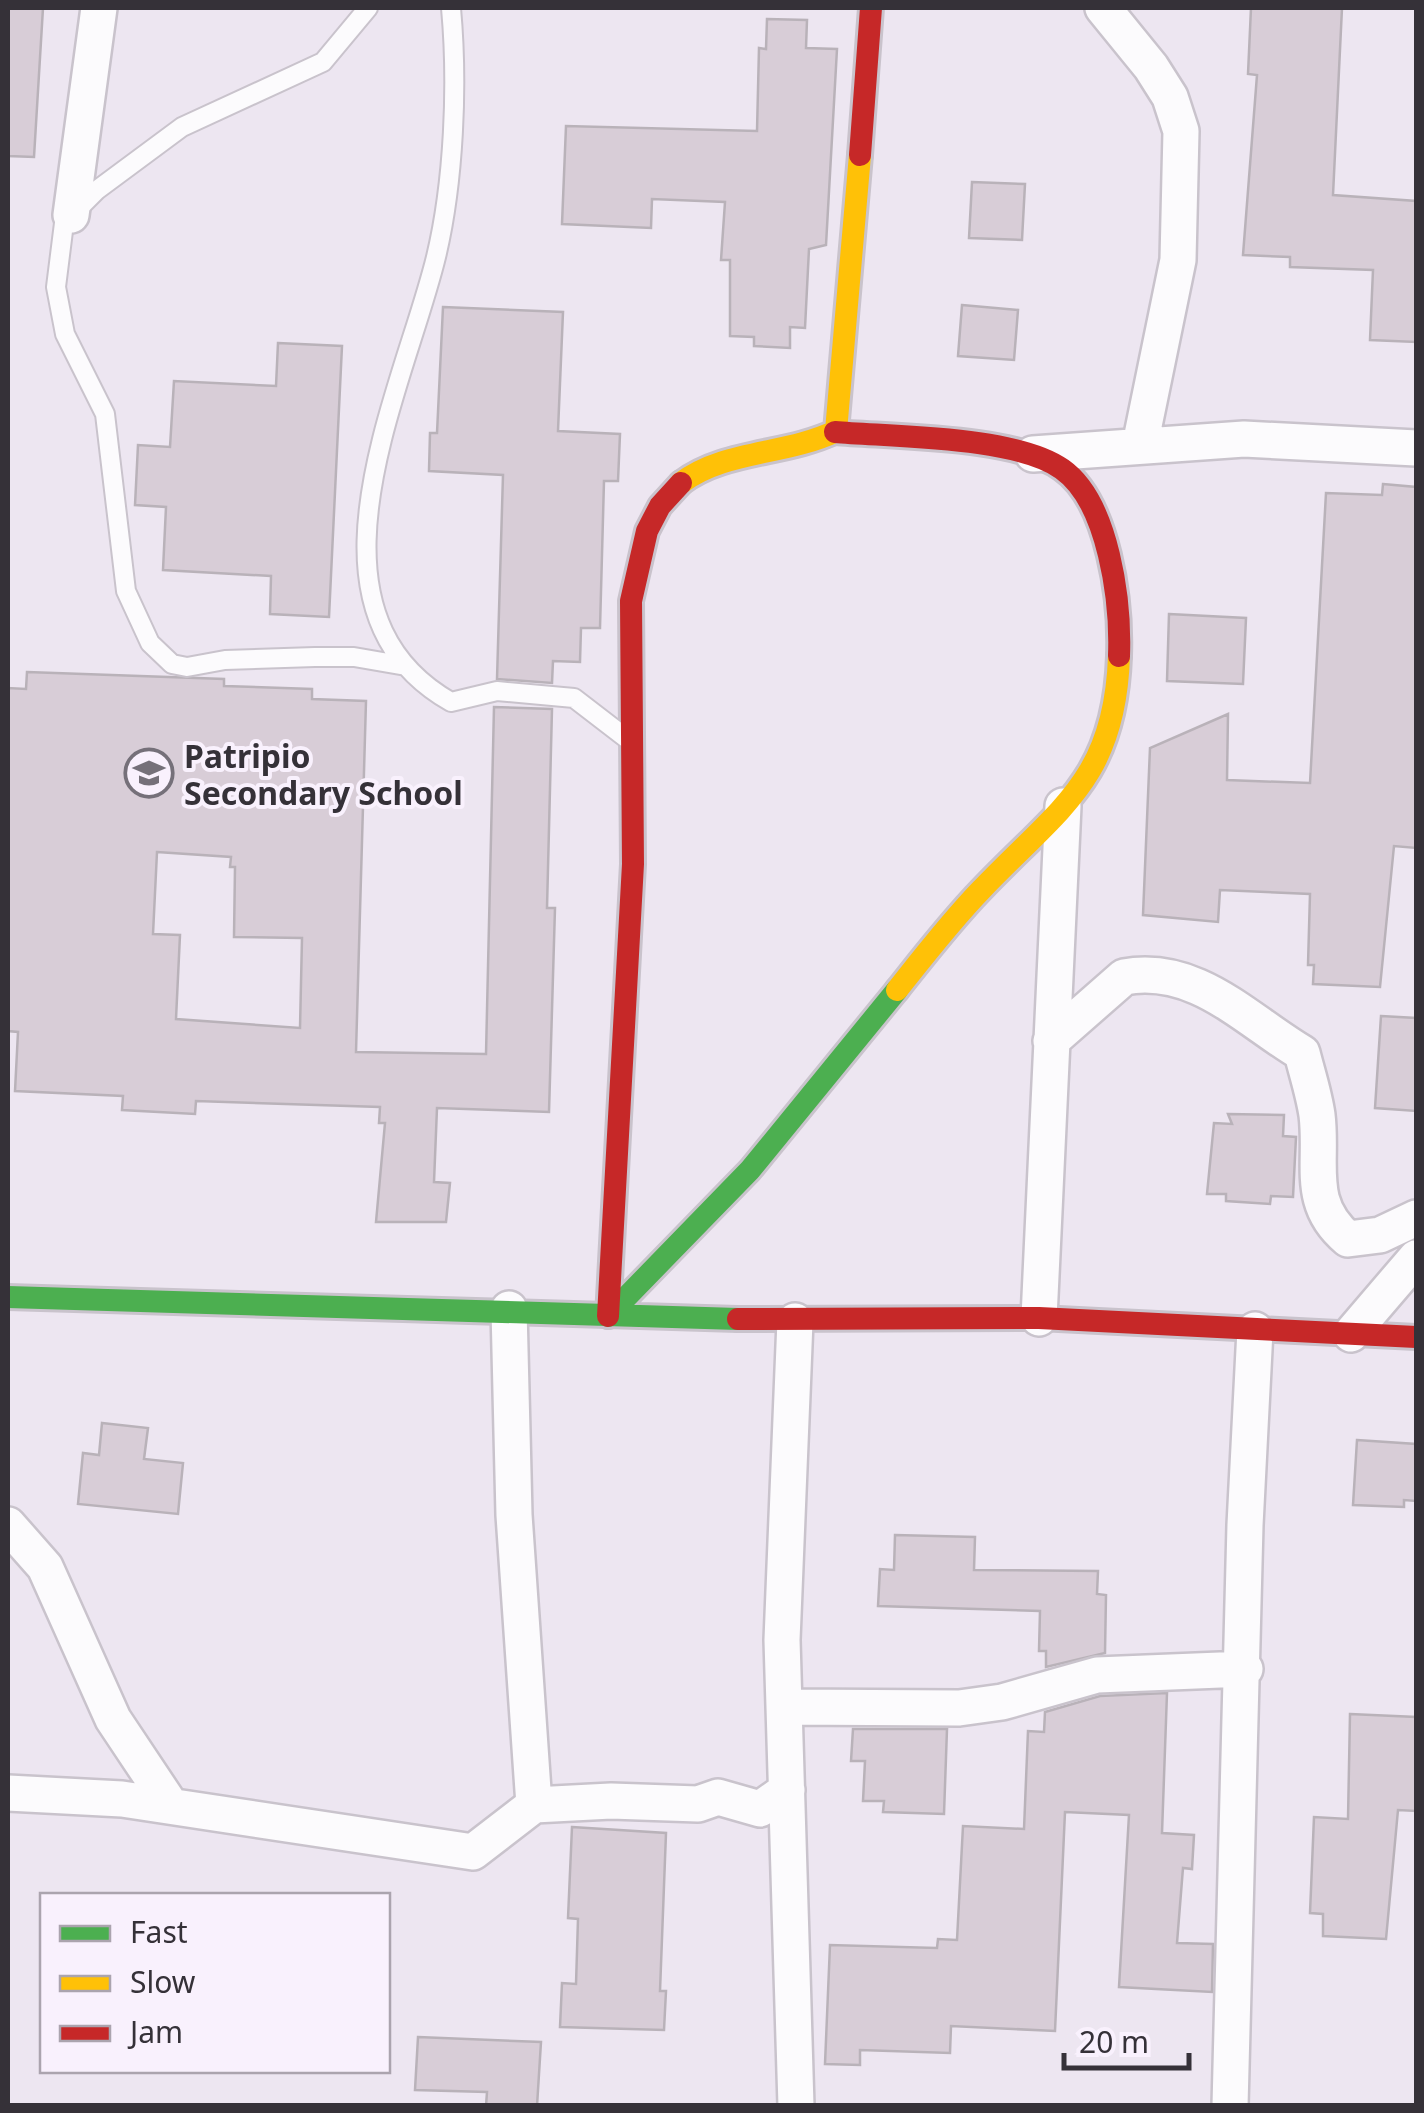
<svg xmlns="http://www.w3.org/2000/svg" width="1424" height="2113" font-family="'Noto Sans',sans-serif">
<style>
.building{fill:#d8cdd7;stroke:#b9b2b9;stroke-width:2.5;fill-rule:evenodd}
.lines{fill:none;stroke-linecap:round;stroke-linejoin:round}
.lane-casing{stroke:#c9c3cc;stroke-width:22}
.street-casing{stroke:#c9c3cc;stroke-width:40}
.fast-casing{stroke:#c9c3cc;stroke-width:28}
.slow-casing{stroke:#c9c3cc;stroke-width:28}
.jam-casing{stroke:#c9c3cc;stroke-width:28}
.lane{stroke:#fcfbfd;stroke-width:18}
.street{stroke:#fcfbfd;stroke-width:35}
.fast{stroke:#4caf50;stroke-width:22}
.slow{stroke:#ffc107;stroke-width:22}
.jam{stroke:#c62828;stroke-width:22}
.labels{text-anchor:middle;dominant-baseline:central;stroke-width:8;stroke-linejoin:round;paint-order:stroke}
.poi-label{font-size:32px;font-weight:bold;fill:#353138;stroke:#f9f1fd;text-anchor:start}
</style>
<rect width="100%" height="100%" fill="#ede6f1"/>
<!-- building -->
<path class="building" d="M8,8H43L34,157L8,156Z
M1251,8H1342L1333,195L1416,201V342L1370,340L1373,270L1290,267V257L1243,255L1257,75L1248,74Z
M767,19L807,20L806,48L837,49L826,245L809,249L805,328L790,327V348L754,346V337L730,336V260H721L725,202L652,199L651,228L562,224L566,126L757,131L759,48L766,49Z
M972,182L1025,184L1022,240L969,238Z
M962,305L1018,310L1014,360L958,356Z
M443,307L563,312L558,431L620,434L618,481H604L600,628H581L580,662L553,661L552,683L497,679L503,475L429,471L430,433H437Z
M278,343L342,346L329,617L270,614L271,576L163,570L166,507L135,505L138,445L170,447L174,381L276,386Z
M1383,484L1416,487V848L1394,846L1380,987L1313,984L1314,965H1308L1310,894L1220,890L1218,922L1143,915L1150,748L1228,714L1227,780L1310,783L1326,493L1382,495Z
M1169,614L1246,618L1243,684L1167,681Z
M27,672L224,679V686L312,689V699L366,701L356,1052L486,1054L494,707L552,709L547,908H555L549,1112L437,1108L434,1182L450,1183L446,1222H376L385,1123H379L380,1107L196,1101L195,1114L122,1110L123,1096L15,1091L18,1032L8,1031V688L26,689ZM157,852L231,857L230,867H235L234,937L302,938L300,1028L176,1019L180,935L153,934Z
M1381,1016L1416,1018V1111L1375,1108Z
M1228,1114L1284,1115L1283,1136L1296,1137L1293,1197L1271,1196L1270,1204L1226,1201V1194H1207L1214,1123L1232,1124Z
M102,1423L148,1428L144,1459L183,1463L178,1514L78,1504L83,1453L99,1455Z
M1357,1440L1416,1444V1501L1404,1500V1507L1353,1505Z
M895,1535L975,1537L974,1570L1098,1571L1097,1594L1106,1595L1105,1653L1046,1667V1651H1039L1040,1611L878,1606L880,1569L894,1570Z
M1167,1693L1162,1833L1194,1835L1192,1869L1183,1868L1177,1943L1213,1944L1212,1992L1119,1987L1129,1815L1065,1812L1055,2031L951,2026L950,2053L860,2050V2065L825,2064L830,1945L937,1948L938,1939L957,1940L963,1826L1024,1829L1028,1731L1044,1732L1045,1712L1100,1696Z
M1350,1714L1416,1717V1811L1398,1810L1386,1939L1323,1936V1914L1310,1913L1314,1817L1348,1819Z
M853,1729H947L944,1814L883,1812L884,1801H863L865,1761H851Z
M572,1827L666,1833L660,1991H666L664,2030L560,2027L562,1983L576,1984L578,1919L568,1918Z
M418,2037L541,2042L537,2106H486L487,2092L415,2090Z"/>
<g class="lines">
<!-- lane casing -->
<g class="lane-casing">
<path id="lane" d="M368,8L323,62L182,127L97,190L64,223L56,287L65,334L105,414L126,591L150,643L172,664L187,667L225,660L315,657H354L406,666
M451,8C458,84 454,182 436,257C404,389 289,610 451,702L497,691L574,698L626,738"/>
</g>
<!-- street casing -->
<g class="street-casing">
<path id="street" d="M1103,8L1151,67L1170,97L1181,131L1178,260L1140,445
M71,215L99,8
M1033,454L1244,439L1416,448
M1051,1041L1124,977C1196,964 1245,1019 1302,1053C1307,1073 1314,1094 1317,1115C1323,1164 1305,1203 1348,1239L1380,1235L1416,1218
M509,1309L514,1515L534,1805
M1039,1318L1063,806
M795,1321L782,1640L796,2106
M1351,1334L1416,1258
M8,1525L45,1567L113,1719L171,1806
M784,1707L959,1708L1002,1702L1097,1675L1245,1669
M8,1793L122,1799L473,1852L534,1805L611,1801L698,1804L718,1797L760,1809L787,1790
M1230,2106L1245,1525L1255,1330"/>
</g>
<!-- fast casing -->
<g class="fast-casing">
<path id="fast" d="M8,1297L738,1319
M608,1316L750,1170L897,990"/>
</g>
<!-- slow casing -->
<g class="slow-casing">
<path id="slow" d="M681,483C724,450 787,455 836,431L860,155
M897,990C924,956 951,921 981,890C1059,808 1115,780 1119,656"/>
</g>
<!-- jam casing -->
<g class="jam-casing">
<path id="jam" d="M860,155L871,8
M835,432C893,437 1016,436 1062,469C1109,502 1121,602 1119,656
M608,1316L633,864L631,601L647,531L660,506L681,483
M738,1319L1039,1318L1416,1337"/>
</g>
<!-- lane -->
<use href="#lane" class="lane"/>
<!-- street -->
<use href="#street" class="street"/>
<!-- fast -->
<use href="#fast" class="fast"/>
<!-- slow -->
<use href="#slow" class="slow"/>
<!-- jam -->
<use href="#jam" class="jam"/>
</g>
<!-- icons -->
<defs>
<g id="school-ring" transform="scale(2.5)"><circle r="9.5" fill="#f9f1fd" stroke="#757079" stroke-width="1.5"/><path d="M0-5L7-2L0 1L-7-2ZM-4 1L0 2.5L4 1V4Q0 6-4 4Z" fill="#757079"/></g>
</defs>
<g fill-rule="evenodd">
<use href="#school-ring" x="149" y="773"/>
</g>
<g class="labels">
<!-- poi labels -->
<g class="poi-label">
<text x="184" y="755">Patripio<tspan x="184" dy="37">Secondary School</tspan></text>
</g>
</g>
<!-- border -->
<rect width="1424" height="2113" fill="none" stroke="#353138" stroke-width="20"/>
<!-- legend -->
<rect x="40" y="1893" width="350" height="180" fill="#f9f1fd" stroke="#aba4ae" stroke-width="2.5"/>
<rect x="60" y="1926" width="50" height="15" fill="#4caf50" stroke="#aba4ae" stroke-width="2.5"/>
<text x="130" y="1943" font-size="30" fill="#353138">Fast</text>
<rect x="60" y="1976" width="50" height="15" fill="#ffc107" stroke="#aba4ae" stroke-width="2.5"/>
<text x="130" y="1993" font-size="30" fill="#353138">Slow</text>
<rect x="60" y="2026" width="50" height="15" fill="#c62828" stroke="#aba4ae" stroke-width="2.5"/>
<text x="130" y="2043" font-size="30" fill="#353138">Jam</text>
<!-- scale -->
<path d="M1064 2053v15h125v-15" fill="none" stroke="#353138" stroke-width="5"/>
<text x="1079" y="2053" font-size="30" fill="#353138" stroke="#f9f1fd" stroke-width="8" paint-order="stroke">20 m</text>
</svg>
